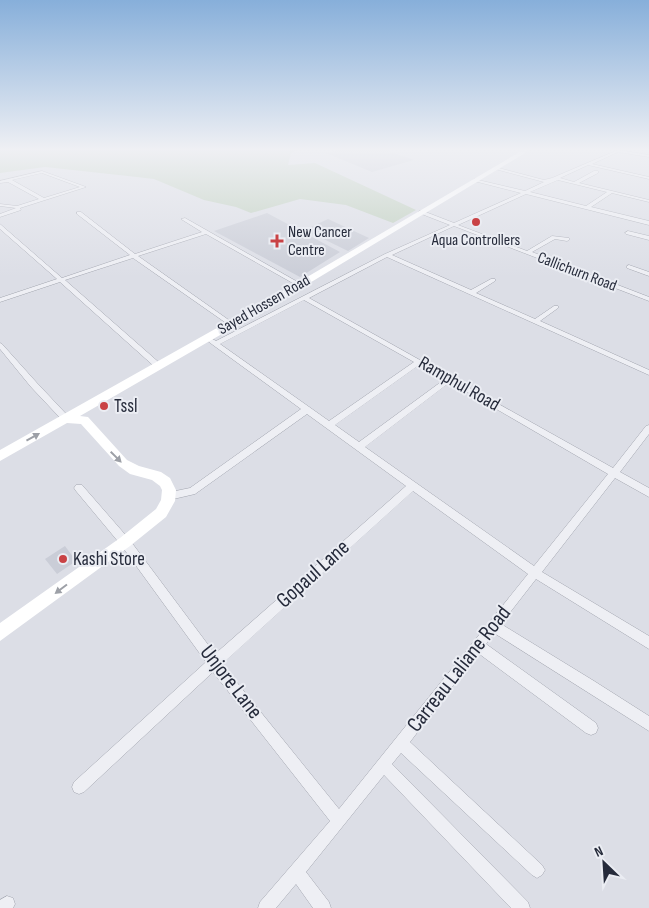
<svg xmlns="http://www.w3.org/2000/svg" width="649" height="908" font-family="'Sofia Sans Condensed',sans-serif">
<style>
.built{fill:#cacdd7}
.green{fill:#bfcfbd}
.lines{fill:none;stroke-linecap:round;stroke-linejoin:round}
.street-casing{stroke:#a2a5af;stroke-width:1}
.street{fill:#eeeff4;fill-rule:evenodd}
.secondary{fill:#fff;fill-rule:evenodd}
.oneway{fill:#9da0a7}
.poi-dot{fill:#c94245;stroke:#ebedf3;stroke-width:2}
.labels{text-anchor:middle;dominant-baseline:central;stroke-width:4;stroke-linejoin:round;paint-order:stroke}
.far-poi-label{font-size:16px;fill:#262b3b;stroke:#ebedf3;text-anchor:start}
.far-street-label{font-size:16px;fill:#262b3b;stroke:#ebedf3}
.street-label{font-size:19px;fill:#262b3b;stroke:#ebedf3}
.poi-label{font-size:19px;fill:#262b3b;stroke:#ebedf3;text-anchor:start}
.near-street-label{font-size:22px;fill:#262b3b;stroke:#ebedf3}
</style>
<rect width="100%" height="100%" fill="#dcdee6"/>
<!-- built -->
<path class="built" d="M339,150H385L414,160L372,172L326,153Z
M267,213L340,252L300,277L214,231Z
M328,219L369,238L348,251L305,230Z
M65,546L76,561L57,574L45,559Z"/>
<!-- green -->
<path class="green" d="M0,150H297L291,153L288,165L315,163L416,210L393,223L346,205L300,199L251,213L236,207L204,200L154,179L128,176L45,167L0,173Z"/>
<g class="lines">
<!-- street casing -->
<g class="street-casing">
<path id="street" d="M618,150L649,155V157L618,152L592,164L649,177V179L588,165L560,178L574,182L594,171H598V173L579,183L649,200V202L612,193L591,207L649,221V225L526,194L458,225L527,251L552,236L569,238V240L567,241L555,239L532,252L649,297V301L454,226L392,255L471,290L491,279H495V281L476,293L535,319L554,306H558V308L540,321L649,370V375L387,257L309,298L613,468L646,426L649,425V434L620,472L649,488V497L615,478L542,572L649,636V649L536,579L501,624L594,681L649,716V731L494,633L486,644L596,723L598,728L596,733L591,735L586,733L478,653L410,742L542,865L545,870L542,875L537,878L532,875L401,753L392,764L528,902L530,908H511L384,775L306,872L329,902L331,908H313L296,884L276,908H258L260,902L330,821L213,672L84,792L79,794L74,792L72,787L74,782L206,662L121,545L76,491L74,488L76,485H82L129,539L215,654L406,486L307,414L195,494L169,500L166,499L164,496L166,493L190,488L301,409L213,345L205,339V337H209L216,341L385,254L450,225L419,213V211H423L454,223L521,193L474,181V179L525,191L544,182L495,169V167L544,180L552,178ZM558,180L607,192L586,206L530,192ZM304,300L414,362L329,421L220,344ZM419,365L445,379L359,442L335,425ZM450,382L608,474L534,566L365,447ZM413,491L528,574L339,809L222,664Z
M42,171L86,187L20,208L21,210L0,217V214L16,208L0,206V204L17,206L39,199L8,182L0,183V181ZM42,173L80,187L44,198L12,180Z
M77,212H81L135,254L202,232L181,219L185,218L303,285L298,286L206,234L138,256L233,323V325H229L133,258L65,280L163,366L159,368H156L60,282L0,302V298L57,279L0,229V224L62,278L130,255L77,214Z
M628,231L649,236V240L626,234L625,233Z
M629,265L649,272V276L627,268V266Z
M0,343L2,344L37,383L69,417L70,419L69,421H63L31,387L0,349Z
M7,896L13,898L15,904L13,908H0V900Z"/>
</g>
<!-- street -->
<use href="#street" class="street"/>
<!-- secondary -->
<path class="secondary" d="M523,150H530L303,287L80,416L88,417L127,460L139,466L161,472L170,478L176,490L175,501L166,517L130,546L0,641V623L120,538L156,509L161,500L162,490L160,486L152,480L130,474L119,466L81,424L67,423L0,461V450L297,283Z"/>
</g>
<!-- one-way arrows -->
<defs><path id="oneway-solid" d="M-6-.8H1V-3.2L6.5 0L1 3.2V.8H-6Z" transform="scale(1.25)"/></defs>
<g class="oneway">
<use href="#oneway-solid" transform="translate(33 437) rotate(-29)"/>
<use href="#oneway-solid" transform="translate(116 457) rotate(45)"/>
<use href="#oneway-solid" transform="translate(61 589) rotate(143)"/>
</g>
<!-- sky -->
<linearGradient id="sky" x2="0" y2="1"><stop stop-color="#87afda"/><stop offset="0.54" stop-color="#eff0f4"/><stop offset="1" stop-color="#eff0f4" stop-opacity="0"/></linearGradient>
<rect width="649" height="277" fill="url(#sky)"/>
<!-- markers -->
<g class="poi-dot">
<circle cx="476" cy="222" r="5"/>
<path d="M274.5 233.5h5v5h5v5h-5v5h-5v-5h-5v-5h5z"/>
<circle cx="104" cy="406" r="5"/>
<circle cx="63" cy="559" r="5"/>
</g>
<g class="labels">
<!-- far-poi labels -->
<g class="far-poi-label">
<text x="288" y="232">New Cancer<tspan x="288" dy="18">Centre</tspan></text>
<text x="476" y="240" text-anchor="middle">Aqua Controllers</text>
</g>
<!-- far-street labels -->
<g class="far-street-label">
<text transform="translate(577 272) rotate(21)">Callichurn Road</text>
<text transform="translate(264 305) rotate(-30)">Sayed Hossen Road</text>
</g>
<!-- street labels -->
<g class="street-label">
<text transform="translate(459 384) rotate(30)">Ramphul Road</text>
</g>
<!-- poi labels -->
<g class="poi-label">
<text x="114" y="406">Tssl</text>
<text x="73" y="559">Kashi Store</text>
</g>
<!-- near-street labels -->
<g class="near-street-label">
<text transform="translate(313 574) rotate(-42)">Gopaul Lane</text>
<text transform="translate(459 669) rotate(-52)">Carreau Laliane Road</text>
<text transform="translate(231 682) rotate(52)">Unjore Lane</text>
</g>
</g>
<!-- north arrow -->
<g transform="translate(604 863) rotate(335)" stroke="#ebedf3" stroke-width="4" paint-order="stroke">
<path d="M0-4L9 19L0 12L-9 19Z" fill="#262b3b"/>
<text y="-8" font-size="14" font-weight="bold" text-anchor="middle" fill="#262b3b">N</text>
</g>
</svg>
